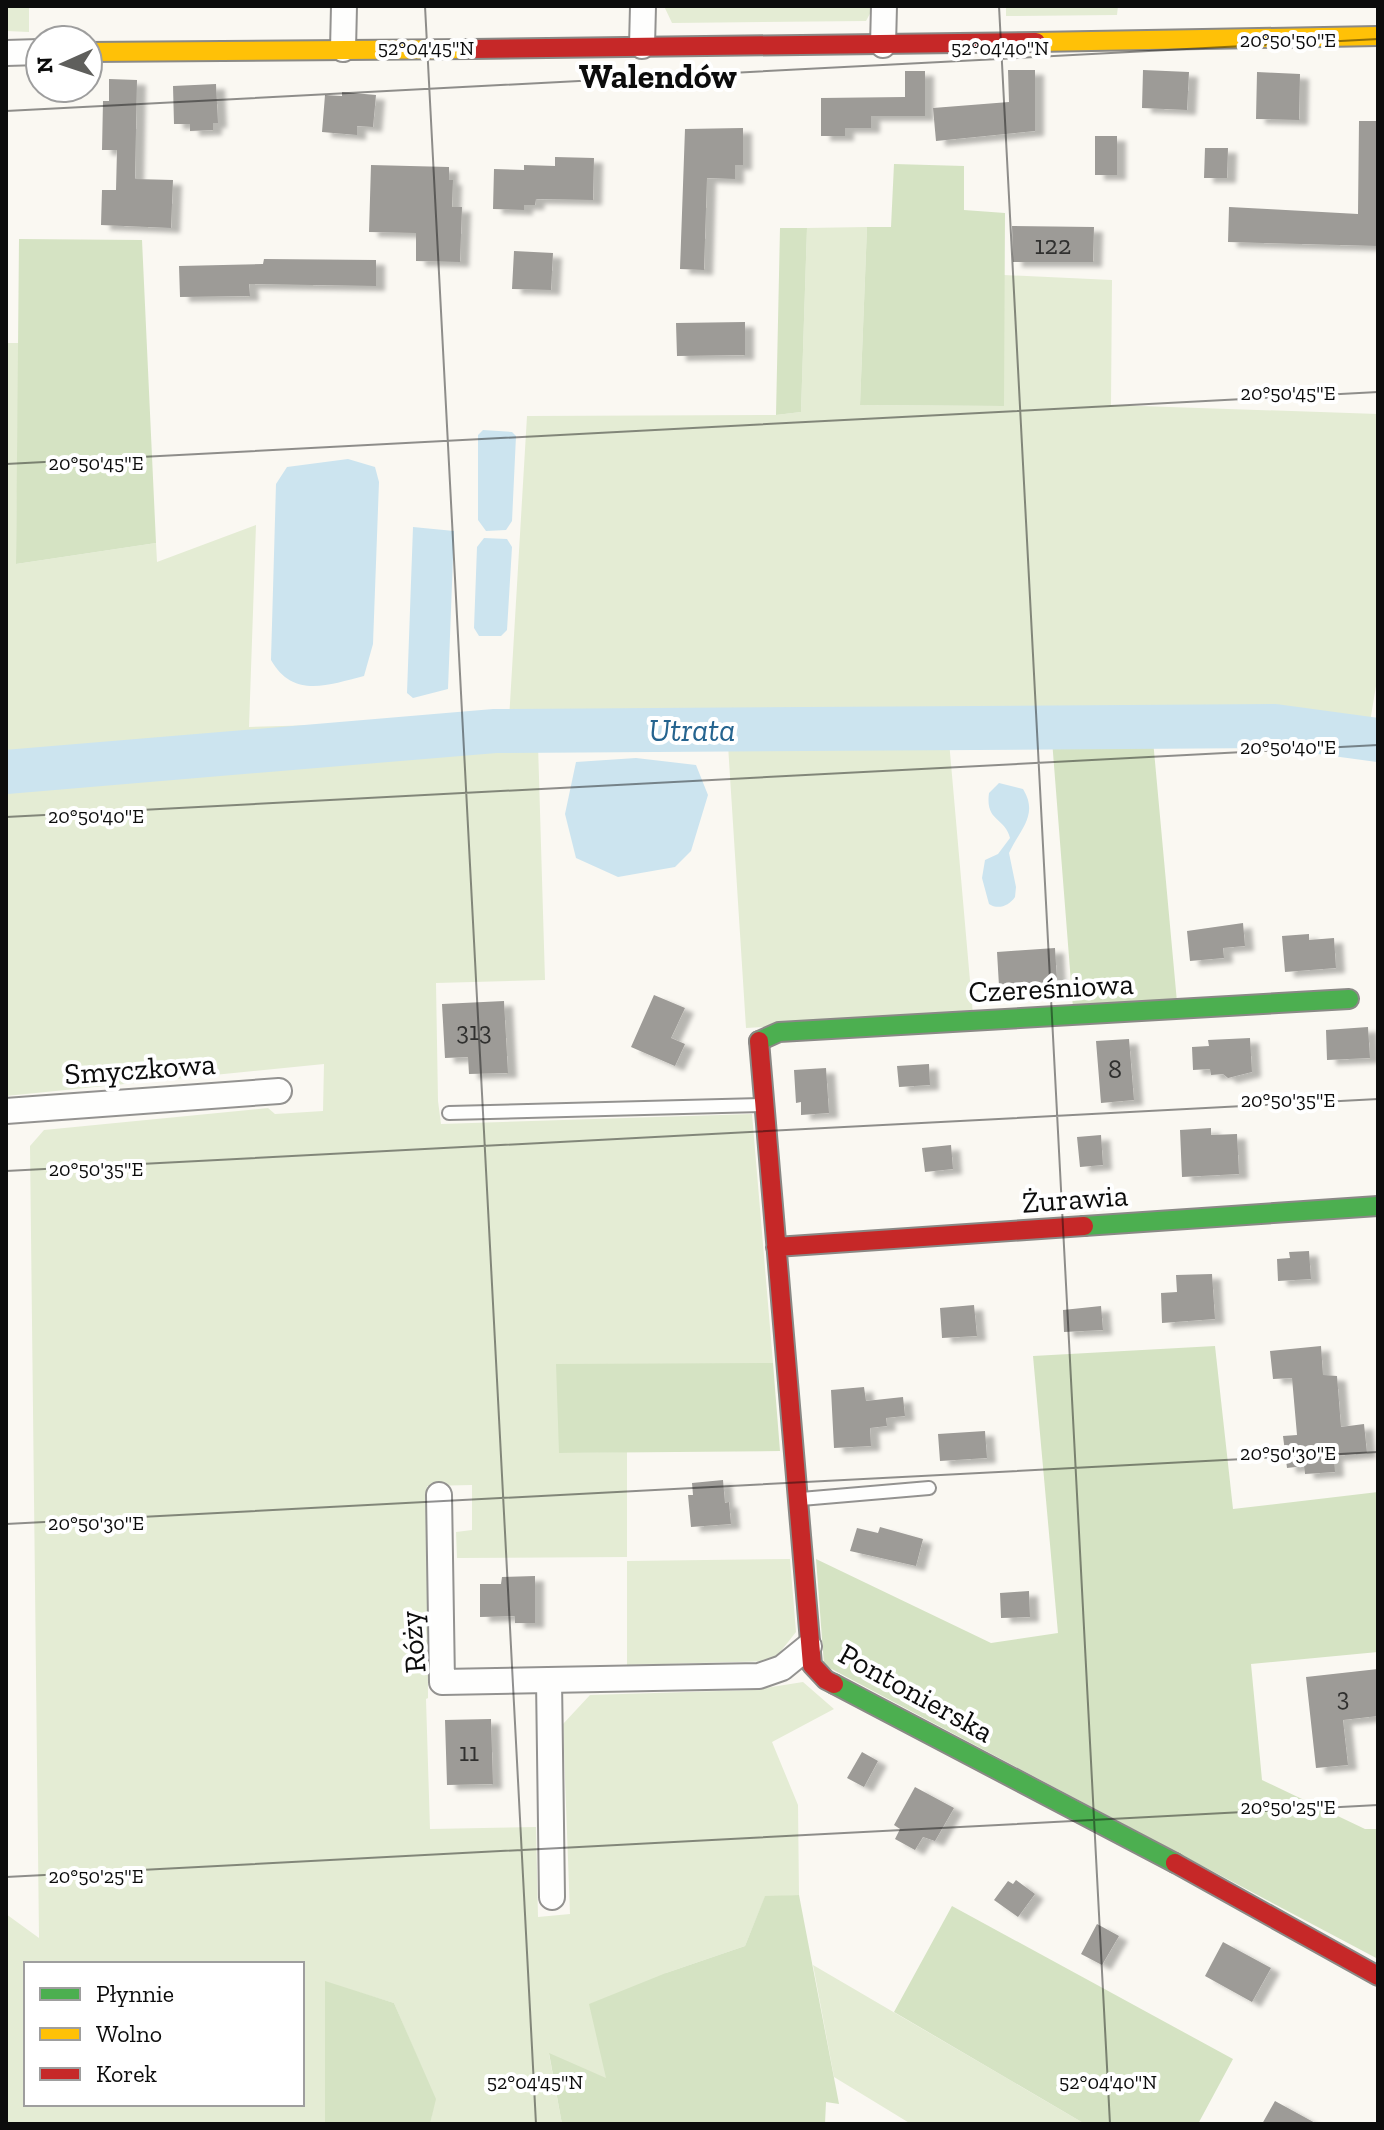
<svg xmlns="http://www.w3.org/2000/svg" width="1384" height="2130" font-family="'Zilla Slab',serif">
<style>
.green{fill:#e4ecd4;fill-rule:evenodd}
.forest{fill:#d5e3c3}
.water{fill:#cce4ef}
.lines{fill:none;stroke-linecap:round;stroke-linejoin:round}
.river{stroke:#cce4ef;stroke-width:44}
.building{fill:#9d9b97;filter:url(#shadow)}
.lane-casing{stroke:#939290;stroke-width:16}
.street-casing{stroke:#939290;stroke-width:28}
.fast-casing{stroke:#8a8986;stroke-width:22}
.slow-casing{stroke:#8a8986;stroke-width:22}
.jam-casing{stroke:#8a8986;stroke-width:22}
.lane{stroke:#fefefd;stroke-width:12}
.street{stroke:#fefefd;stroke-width:24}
.fast{stroke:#4caf50;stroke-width:18}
.slow{stroke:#ffc107;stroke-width:18}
.jam{stroke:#c62828;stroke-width:18}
.ticks{fill:none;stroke:#0c0c0c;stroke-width:2;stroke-opacity:0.45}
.labels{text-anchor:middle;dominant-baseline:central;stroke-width:8;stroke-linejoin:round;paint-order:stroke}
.number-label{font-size:26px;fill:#30302f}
.street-label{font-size:30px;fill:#0c0c0c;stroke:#fff}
.water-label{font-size:32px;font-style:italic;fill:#25648f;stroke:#fff}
.quarter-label{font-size:34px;font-weight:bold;fill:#0c0c0c;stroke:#fff}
.ticks-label{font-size:20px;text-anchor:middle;fill:#0c0c0c;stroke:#fff;stroke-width:8;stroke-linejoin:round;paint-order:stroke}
</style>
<defs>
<filter id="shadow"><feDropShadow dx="9" dy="5" stdDeviation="2" flood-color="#0004"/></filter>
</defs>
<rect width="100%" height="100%" fill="#faf8f2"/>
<!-- green -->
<path class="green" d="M6,6H29V32L6,31Z
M664,6H874L866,21L672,23Z
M1006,6H1118L1117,15L1006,16Z
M867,227L860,405L1004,406V275L1112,280L1111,405L1378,414V674L1370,722L1378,723V746L1255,739L949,741L973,1015L746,1028L728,745L538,744L545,980L436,983L438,1101L441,1124L752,1114L773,1363L560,1453L627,1452V1557L457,1558L456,1532L472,1530V1485L427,1486L428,1698L426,1699L430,1829L536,1827L538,1917L570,1914L563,1724L590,1695L752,1690L803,1682L834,1709L772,1742L798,1805L799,1895L765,1897L745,1946L666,1973L607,2079L549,2054L562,2124H430L435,2099L394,2003L325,1982V2124H6V1914L39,1938L30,1146L44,1130L268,1108L275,1114L323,1111L324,1064L6,1096V343H19L16,564L156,543L157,562L256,525L249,727L509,720L527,416L776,415L801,412L807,228ZM26,1964H302V2104H26Z
M790,1559L796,1632L773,1661L627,1665V1561Z
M813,1965L1085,2124H911L834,2077Z"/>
<!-- forest -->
<path class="forest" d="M894,164L964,166V210L1005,213L1004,406L860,405L867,227H891Z
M780,228H807L801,412L776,415Z
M19,239L142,240L156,543L16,564Z
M1052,740H1153L1177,1002L1073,1008Z
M1215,1346L1233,1509L1378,1492V1652L1251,1664L1262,1780L1365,1829H1378V1959L824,1665L816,1559L991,1643L1058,1633L1033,1356Z
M773,1363L780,1451L559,1453L556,1364Z
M799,1895L839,2104L826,2102L825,2124H562L549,2053L606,2078L589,2004L666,1973L745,1946L765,1896Z
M952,1906L1233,2059L1198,2124H1085L894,2012Z
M325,1981L394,2003L436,2099L430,2124H325Z"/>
<!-- water -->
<path class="water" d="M483,430L512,432L516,436L512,521L506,530L486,531L478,520V435Z
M348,459L375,467L379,482L373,644L364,676C328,685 293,699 271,660L276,484L287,467Z
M413,527L454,531L448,689L413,698L407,693Z
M484,538L507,539L512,547L507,630L501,636H479L474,628L477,547Z
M636,758L696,765L708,795L691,851L675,867L618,877L576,858L565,814L576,762Z
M999,783L1023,789C1039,815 1020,829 1009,853L1016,887L1015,897C1009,906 998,910 989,904L982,878L985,860L998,854L1010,838C1005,817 985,822 989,793Z"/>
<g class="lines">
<!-- river -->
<path class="river" d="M6,772L495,731L1275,726L1378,740"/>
</g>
<!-- building -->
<path class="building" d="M1008,70H1035V131L936,141L933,108L1009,102Z
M1143,70L1189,72L1187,110L1142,108Z
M905,71H925V116H871V128H845V136H821V98L905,97Z
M1257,72L1300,74L1299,120L1256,119Z
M109,79L137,80L135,179L173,180L171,228L101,225L102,190H116L117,150H102L103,101H109Z
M216,84L218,123H213V130L190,131V124H174L173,86Z
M342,92L376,95L373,127L357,126V135L322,132L325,95L342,96Z
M1359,121H1378V246L1228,242L1229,207L1358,214Z
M743,128V165H735V179L707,178L704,270L680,269L685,129Z
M1095,136H1117V175H1095Z
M1205,148H1228L1227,178H1204Z
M555,157L594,158L593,200L536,199L535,205H524V210L493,209L494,169L524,170V165L555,166Z
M371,165L449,167V180H453L452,207H462L460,262L416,261V233L369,232Z
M1012,226L1094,227L1093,262H1013Z
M514,251L553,253L551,290L512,289Z
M264,259L376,260V286L249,284L250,296L180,297L179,266L263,264Z
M745,322V355L677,356L676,323Z
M1243,923L1245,946L1223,948L1224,958L1190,961L1187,931Z
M1309,934V940L1334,938L1336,968L1285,972L1282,936Z
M1055,948L1057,981L999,986L997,952Z
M654,995L685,1008L671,1038L685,1044L675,1066L631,1047Z
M504,1001L508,1073L469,1074L468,1057L445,1058L442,1004Z
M1368,1027L1370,1058L1327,1060L1326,1030Z
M1250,1038L1252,1072L1228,1078L1223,1074L1211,1075L1210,1069L1193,1070L1192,1047L1209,1046L1208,1040Z
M1129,1039L1134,1100L1101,1103L1096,1041Z
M929,1064L930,1085L899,1087L897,1066Z
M826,1068L829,1113L801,1115V1102L796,1103L794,1070Z
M1211,1128V1135L1237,1134L1239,1174L1182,1177L1180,1130Z
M1101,1135L1103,1165L1080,1167L1077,1137Z
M951,1145L953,1169L925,1172L922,1148Z
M1309,1251L1311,1279L1278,1281L1277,1259L1290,1258L1289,1252Z
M1212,1274L1215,1319L1162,1323L1161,1293L1177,1292L1176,1275Z
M974,1305L977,1336L942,1338L940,1308Z
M1101,1306L1103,1330L1064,1332L1063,1310Z
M1321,1346L1323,1375L1337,1376L1341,1427L1364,1424L1367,1453L1334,1456L1335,1472L1305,1474L1304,1466L1287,1468L1283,1436L1297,1435L1292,1378L1273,1379L1270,1351Z
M864,1387L866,1401L903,1397L905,1416L886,1418L887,1426L870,1428L871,1446L834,1448L831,1390Z
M985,1431L987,1458L940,1461L938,1434Z
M723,1480L725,1503L729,1502L731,1524L691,1527L688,1495H693L692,1483Z
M880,1527L923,1539L916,1566L850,1551L857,1528L878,1533Z
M535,1576V1623H515V1616L480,1617V1584H501L502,1577Z
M1029,1591L1030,1617L1001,1618L1000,1593Z
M1378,1669V1716L1343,1720L1348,1765L1316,1768L1306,1677Z
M491,1719L493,1784L447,1785L445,1720Z
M862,1752L878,1761L864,1787L847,1778Z
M915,1787L954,1808L935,1841L923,1837L915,1850L895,1839L900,1829L894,1825Z
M1016,1880L1035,1894L1018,1917L994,1900L1008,1881L1013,1884Z
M1097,1924L1119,1936L1102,1965L1081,1954Z
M1223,1942L1271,1968L1252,2002L1205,1976Z
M1275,2101L1317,2124H1262Z"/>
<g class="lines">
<!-- lane casing -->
<g class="lane-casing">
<path id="lane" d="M449,1113L761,1105
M801,1499L929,1488"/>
</g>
<!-- street casing -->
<g class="street-casing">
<path id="street" d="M883,45L884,6
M642,46L643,6
M343,49L344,6
M6,53L40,52
M6,1111L279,1091
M439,1495L442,1682L759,1676L782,1668L809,1646
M549,1680L552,1897"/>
</g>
<!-- fast casing -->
<g class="fast-casing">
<path id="fast" d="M759,1041L779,1032L1349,999
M1084,1226L1378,1206
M834,1684L1175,1863"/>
</g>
<!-- slow casing -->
<g class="slow-casing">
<path id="slow" d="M1036,42L1378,36
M88,52L471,49"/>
</g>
<!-- jam casing -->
<g class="jam-casing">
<path id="jam" d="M471,49L1036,42
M759,1041L812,1665L826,1680L834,1684
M776,1247L1084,1226
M1175,1863L1378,1976"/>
</g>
<!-- lane -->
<use href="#lane" class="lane"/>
<!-- street -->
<use href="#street" class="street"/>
<!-- fast -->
<use href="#fast" class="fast"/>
<!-- slow -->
<use href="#slow" class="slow"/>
<!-- jam -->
<use href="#jam" class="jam"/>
</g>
<!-- ticks -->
<path class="ticks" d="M425,6L536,2124M999,6L1110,2124M6,111L1378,39M6,464L1378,392M6,817L1378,745M6,1171L1378,1099M6,1524L1378,1452M6,1877L1378,1805"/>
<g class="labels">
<!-- number labels -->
<g class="number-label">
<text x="1053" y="245">122</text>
<text x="474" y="1031">313</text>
<text x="1115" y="1069">8</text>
<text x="1343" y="1697">3</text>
<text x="469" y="1752">11</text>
</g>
<!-- street labels -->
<g class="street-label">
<text transform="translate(1051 988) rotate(-3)">Czereśniowa</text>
<text transform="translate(140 1069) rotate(-4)">Smyczkowa</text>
<text transform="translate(1075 1199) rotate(-4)">Żurawia</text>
<text transform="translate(413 1642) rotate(-95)">Róży</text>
<text transform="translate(916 1693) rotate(29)">Pontonierska</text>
</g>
<!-- water labels -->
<g class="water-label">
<text x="692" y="730">Utrata</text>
</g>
<!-- quarter labels -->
<g class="quarter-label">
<text x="658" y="76">Walendów</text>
</g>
</g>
<g class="ticks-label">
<text x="1288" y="47">20°50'50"E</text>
<text x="426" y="55">52°04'45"N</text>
<text x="1000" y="55">52°04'40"N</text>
<text x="1288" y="400">20°50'45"E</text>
<text x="96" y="470">20°50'45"E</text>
<text x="1288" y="754">20°50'40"E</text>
<text x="96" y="823">20°50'40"E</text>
<text x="1288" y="1107">20°50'35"E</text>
<text x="96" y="1176">20°50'35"E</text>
<text x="1288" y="1460">20°50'30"E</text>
<text x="96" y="1530">20°50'30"E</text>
<text x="1288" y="1814">20°50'25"E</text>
<text x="96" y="1883">20°50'25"E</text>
<text x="535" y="2089">52°04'45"N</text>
<text x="1108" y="2089">52°04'40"N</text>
</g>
<!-- border -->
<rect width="1384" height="2130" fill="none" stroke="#0c0c0c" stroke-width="16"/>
<!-- legend -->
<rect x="24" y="1962" width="280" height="144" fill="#ffffff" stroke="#9e9e9e" stroke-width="2"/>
<rect x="40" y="1988" width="40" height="12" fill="#4caf50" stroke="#9e9e9e" stroke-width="2"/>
<text x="96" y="2002" font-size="24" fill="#0c0c0c">Płynnie</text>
<rect x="40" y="2028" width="40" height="12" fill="#ffc107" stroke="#9e9e9e" stroke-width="2"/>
<text x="96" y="2042" font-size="24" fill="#0c0c0c">Wolno</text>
<rect x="40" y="2068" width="40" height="12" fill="#c62828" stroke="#9e9e9e" stroke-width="2"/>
<text x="96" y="2082" font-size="24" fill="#0c0c0c">Korek</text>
<!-- north arrow -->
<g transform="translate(64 64) rotate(267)"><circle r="38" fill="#ffffff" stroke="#9e9e9e" stroke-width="2"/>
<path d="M0-6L14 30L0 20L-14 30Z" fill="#5f5f5c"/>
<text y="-12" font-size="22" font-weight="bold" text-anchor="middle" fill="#0c0c0c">N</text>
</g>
</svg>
